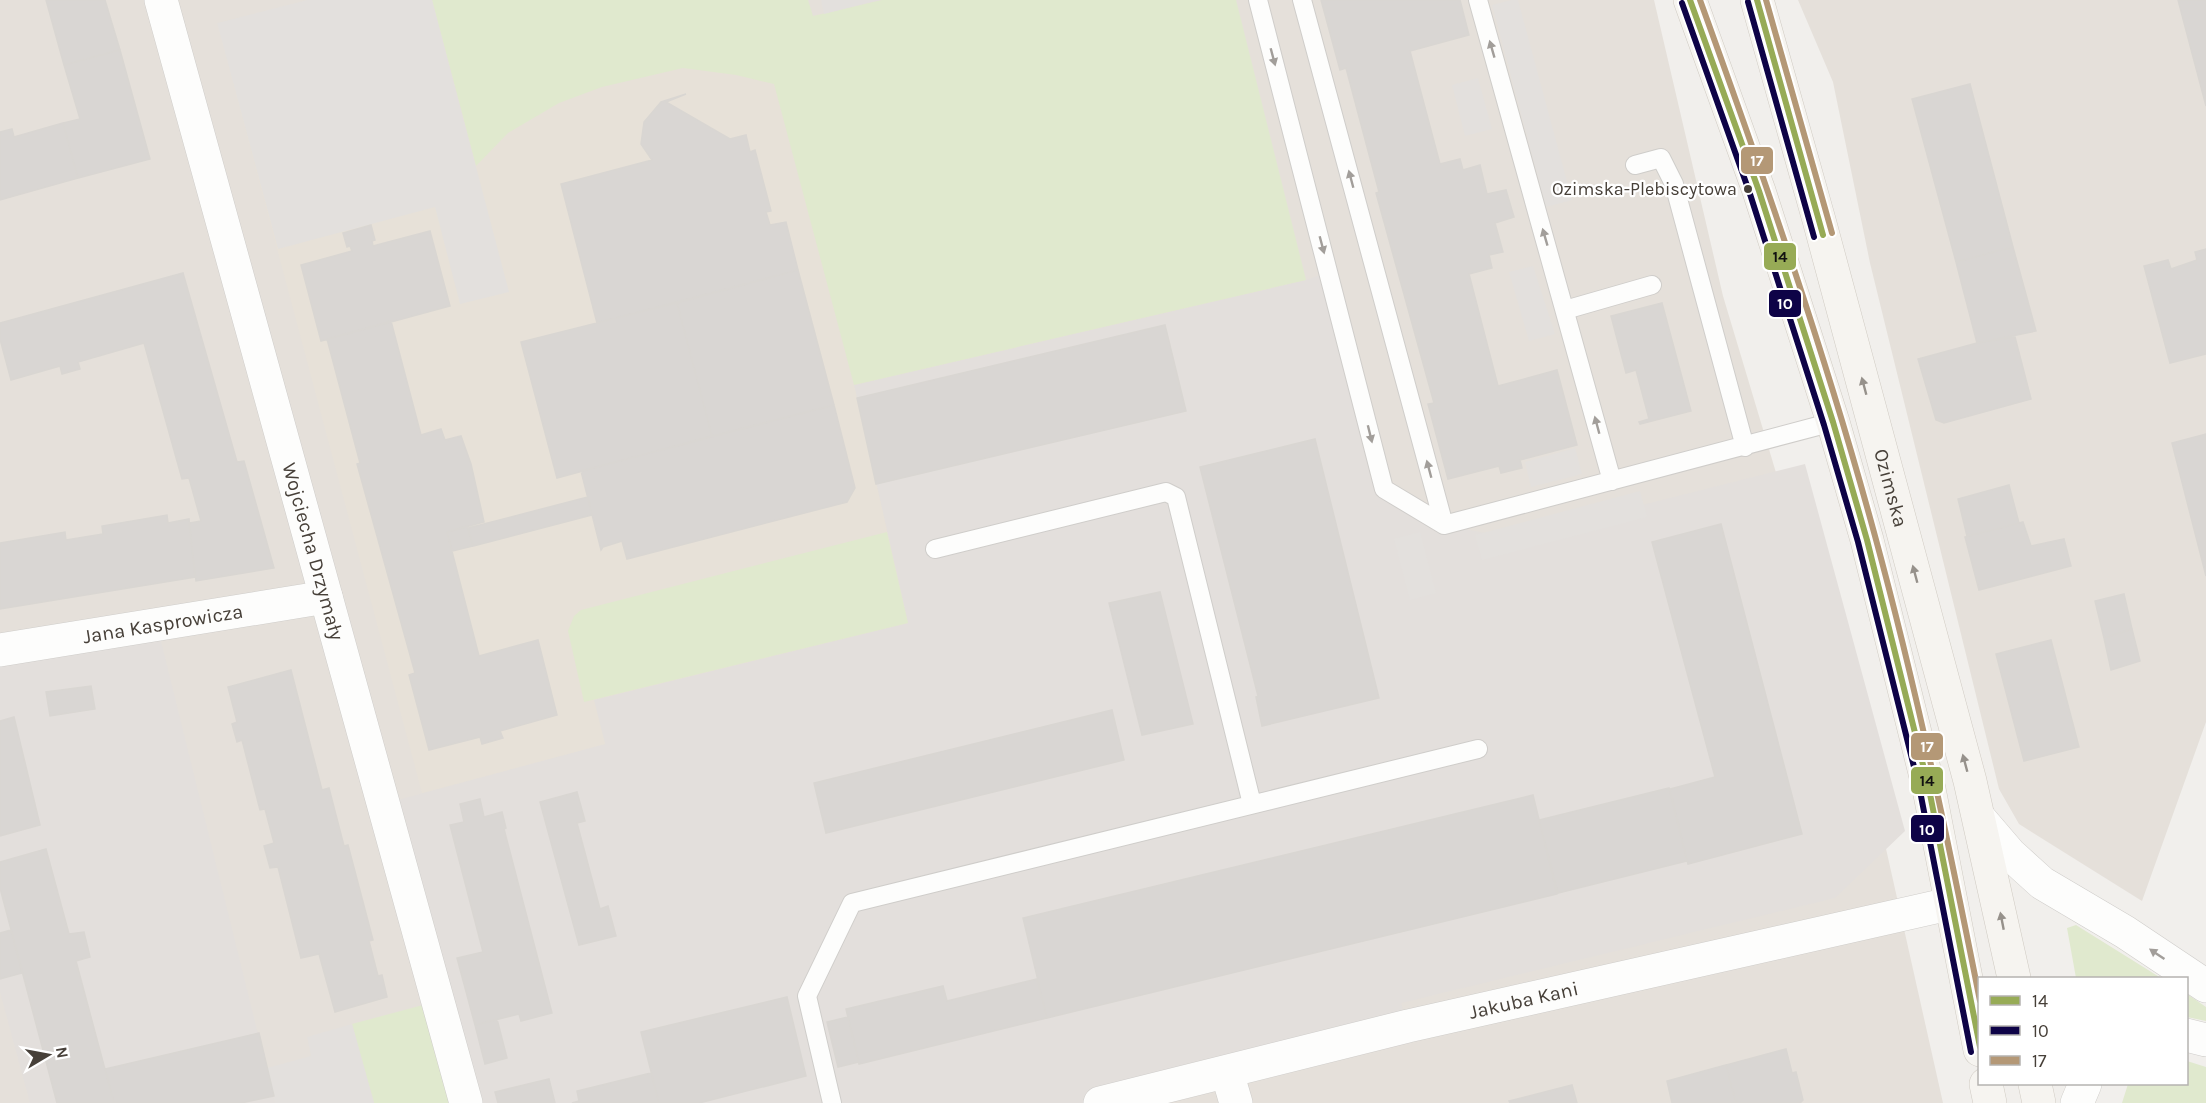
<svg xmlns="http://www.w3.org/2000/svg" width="2206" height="1103" font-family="Karla,sans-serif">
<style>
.residential{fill:#e5e0da}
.industrial{fill:#e3dfdc}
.education{fill:#e7e1d8}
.green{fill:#e0e9ce}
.parking{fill:#e3e0dd}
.building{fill:#d9d6d3;stroke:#d9d6d2;stroke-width:1.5}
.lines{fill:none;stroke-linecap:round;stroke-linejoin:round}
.service-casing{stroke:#cfcdca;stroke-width:20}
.minor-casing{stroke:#cfcdca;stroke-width:34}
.tertiary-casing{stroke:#cfcdca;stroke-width:34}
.secondary-casing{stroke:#d0cbc3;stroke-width:34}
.service{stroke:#fdfdfc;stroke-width:18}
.minor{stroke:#fdfdfc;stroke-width:33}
.tertiary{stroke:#fdfdfc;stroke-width:33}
.secondary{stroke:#f6f4f0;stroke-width:33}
.bus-1-casing{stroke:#fff;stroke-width:10}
.bus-2-casing{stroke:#fff;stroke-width:10}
.bus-3-casing{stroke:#fff;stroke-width:10}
.bus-1{stroke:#97ab56;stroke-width:6}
.bus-2{stroke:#0e0347;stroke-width:6}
.bus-3{stroke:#b49876;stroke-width:6}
.oneway{fill:#a29e9a}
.oneway2{fill:#96918b}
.bus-dot{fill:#474039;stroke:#fff;stroke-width:2}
.labels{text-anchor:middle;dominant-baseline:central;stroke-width:4.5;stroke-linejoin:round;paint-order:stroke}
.bus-label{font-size:18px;fill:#474039;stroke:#fff;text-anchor:end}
.street-label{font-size:20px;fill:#474039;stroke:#fff}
.line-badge{stroke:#fff;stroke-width:2}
.badge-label{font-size:16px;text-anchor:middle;font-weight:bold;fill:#fff}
.pale-badge-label{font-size:16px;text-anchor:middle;font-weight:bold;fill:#111}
</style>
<rect width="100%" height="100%" fill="#f1efec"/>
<!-- residential -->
<path class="residential" d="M0,0H1654L1723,296L1878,813L1943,1103H0Z
M1798,0H2206V722L2142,901L2019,824L1999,789L1870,263L1833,82Z"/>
<!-- industrial -->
<path class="industrial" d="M1329,272L1384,489L1444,525L1511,538L1805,464L1905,831L1835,898L1401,1003L1408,1026L1100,1103H466L383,804L605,744L593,700L908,623L854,385L1306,280Z
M157,625L275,1103H30L0,992V650Z"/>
<!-- education -->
<path class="education" d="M307,0H808L813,16L882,0H1236L1306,280L854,385L908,623L594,700L605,744L422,793L217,23Z"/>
<!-- green -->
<path class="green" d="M432,0H808L813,16L882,0H1236L1306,280L854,385L774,84L736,75L683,68L602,87L559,103L508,133L476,166Z
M887,532L908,623L584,702L568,631L574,616L581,610Z
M2076,925L2161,978H2076L2067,928Z
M2187,994L2206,1007V1021L2187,1017Z
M438,1001L466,1103H374L352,1024Z
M2187,1061L2206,1067V1103H2122L2128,1084H2186Z"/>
<!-- parking -->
<path class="parking" d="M307,0H432L509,292L460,304L435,207L278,249L217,23Z
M821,0H879L824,14Z
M1511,0H1518L1572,200L1546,207L1492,5Z
M1478,78L1492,129L1465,136L1452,85Z
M1533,266L1555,334L1529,341L1509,272Z
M1575,448L1582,474L1531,487L1525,462Z
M1640,491L1647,517L1482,560L1475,535Z
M1420,532L1436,593L1410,600L1394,539Z
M352,1024L374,1103H275L267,1068L311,1056L307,1037Z"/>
<!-- building -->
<path class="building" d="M46,0H105L120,50L64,65Z
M1321,0H1460L1469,35L1410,51L1440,164L1460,159L1463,170L1480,165L1487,194L1506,190L1514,217L1495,223L1503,252L1489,255L1492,268L1469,274L1498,386L1557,370L1577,445L1520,460L1522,468L1501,473L1499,466L1448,479L1428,404L1434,403L1376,193L1379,192L1346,68L1340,70Z
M2178,0H2206V106Z
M120,50L150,159L78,178L63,123L80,119L64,65Z
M1970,84L2013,247L1956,262L1912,99Z
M686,94L666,102L730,139L746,135L750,152L755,150L771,211L766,212L770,225L786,222L798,270L597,323L561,184L652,160L641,144L644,122L661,102Z
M63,123L78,178L0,200V132L12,129L14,137Z
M371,225L375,240L372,241L373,246L430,231L450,306L321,341L301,265L352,251L350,246L347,247L343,233Z
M2013,247L2036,331L1977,343L1956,262Z
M2206,249V354L2170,363L2144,266L2168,260L2171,269L2197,260L2195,252Z
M798,270L834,405L712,436L677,303Z
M183,273L237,462L244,461L274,568L196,581L189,523L201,521L189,478L182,479L144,343L78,362L80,369L62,374L60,366L11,380L0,339V323Z
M677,303L712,436L557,478L521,342Z
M1662,303L1691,411L1640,424L1639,422L1649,419L1636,370L1626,373L1611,316Z
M391,321L421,435L441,429L445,440L461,436L471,464L484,522L447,532L479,656L538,640L557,715L500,731L503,738L482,744L480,737L429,750L409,675L415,673L357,464L360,463L327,339Z
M1165,325L1186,411L876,484L857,398Z
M2015,337L2031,399L1944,423L1936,420L1918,359L1977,343Z
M834,405L855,488L847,502L627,559L622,541L603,547L601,550L581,471Z
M2206,434V576L2172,443Z
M1315,439L1379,698L1262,726L1256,697L1258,696L1200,467Z
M2009,485L2019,523L1967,536L1958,499Z
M588,497L592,515L473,546L468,528Z
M167,515L168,523L189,519L195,577L0,609V543L65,532L66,540L103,534L102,526Z
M2023,522L2031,546L2064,539L2071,566L1979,590L1965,537Z
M1721,524L1802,834L1688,864L1670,789L1715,777L1652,542Z
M467,526L473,546L452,551L447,532Z
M1160,592L1193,724L1142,735L1109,603Z
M2124,594L2132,629L2104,638L2095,601Z
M2132,629L2140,661L2111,670L2104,638Z
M2051,640L2079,747L2024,761L1996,654Z
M291,670L322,790L329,788L344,846L348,845L373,940L369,941L378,976L382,975L387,997L335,1012L319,954L301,958L278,867L270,868L264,846L274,843L265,809L260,810L242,740L237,742L232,724L237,722L228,687Z
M91,686L95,709L50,716L46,692Z
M1112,710L1124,760L826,833L814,783Z
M14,717L40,825L0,836V721Z
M1669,788L1687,861L1558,893L1539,820Z
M577,792L585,821L577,823L600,909L608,906L616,936L579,945L540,802Z
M1533,795L1557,894L1047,1018L1023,918Z
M480,799L484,817L502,812L506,828L504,829L552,1013L521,1021L519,1014L475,1025L457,958L483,952L450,825L464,822L460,804Z
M46,849L69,934L84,932L90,957L76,961L114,1103H57L0,888V862Z
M11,930L22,973L0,979V933Z
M1037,979L1047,1018L859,1064L846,1009L943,986L947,1001Z
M787,997L806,1076L699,1103H659L641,1032Z
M848,1017L859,1062L838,1067L827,1022Z
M497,1019L507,1058L485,1064L475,1025Z
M259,1033L274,1096L241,1103H114L105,1069Z
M1786,1049L1792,1073L1796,1072L1803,1100L1800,1103H1736L1726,1065Z
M1726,1065L1736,1103H1672L1667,1081Z
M651,1073L659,1103H572L579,1101L577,1091Z
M549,1079L555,1103H498L495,1092Z
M1572,1085L1577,1103H1510L1509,1101Z"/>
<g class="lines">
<!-- service casing -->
<g class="service-casing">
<path id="service" d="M1258,0L1384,489L1444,525L1833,422
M1302,0L1444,525
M1478,0L1612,481
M1635,165L1661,158L1674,184L1745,447
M1565,310L1652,285
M935,549L1166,492L1176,497L1252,804
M832,1103L807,996L852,903L1478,749"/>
</g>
<!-- minor casing -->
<g class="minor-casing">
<g id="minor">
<path id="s1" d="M161,0L466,1103"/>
<path id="s2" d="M0,650L326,597"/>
<path d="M1227,1072L1236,1103"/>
<path id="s3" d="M1100,1103L1408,1026L1949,904"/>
</g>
</g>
<!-- tertiary casing -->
<g class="tertiary-casing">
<path id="tertiary" d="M1980,819L2010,854L2042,883L2125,932L2206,986
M2186,1035L2206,1040
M2077,1103L2085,1084"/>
</g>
<!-- secondary casing -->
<g class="secondary-casing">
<g id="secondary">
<path d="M1690,0L1759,191L1833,422L1867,540L1929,789L1980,1050"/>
<path id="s4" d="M1757,0L1819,220L1970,781L2014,978"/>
<path d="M1986,1084L1990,1103"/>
<path d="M2035,1084L2039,1103"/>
</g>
</g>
<!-- service -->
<use href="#service" class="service"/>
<!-- minor -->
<use href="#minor" class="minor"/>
<!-- tertiary -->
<use href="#tertiary" class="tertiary"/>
<!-- secondary -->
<use href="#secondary" class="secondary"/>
<!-- bus-1 casing -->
<g class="bus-1-casing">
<path id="bus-1" d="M1690,0L1759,191L1833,422L1867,540L1929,789L1980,1047
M1757,0L1823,235"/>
</g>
<!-- bus-2 casing -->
<g class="bus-2-casing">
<path id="bus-2" d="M1748,2L1814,237
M1682,3L1750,194L1824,425L1858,542L1920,791L1971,1052"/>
</g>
<!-- bus-3 casing -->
<g class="bus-3-casing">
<path id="bus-3" d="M1700,0C1764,177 1826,355 1875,536C1917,690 1949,845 1980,1001
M1766,0L1832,233"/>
</g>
<!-- bus-1 -->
<use href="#bus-1" class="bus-1"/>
<!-- bus-2 -->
<use href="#bus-2" class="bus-2"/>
<!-- bus-3 -->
<use href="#bus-3" class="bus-3"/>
</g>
<!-- one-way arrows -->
<defs><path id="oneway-solid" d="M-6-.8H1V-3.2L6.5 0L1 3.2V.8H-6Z" transform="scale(1.5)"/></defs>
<g class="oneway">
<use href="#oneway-solid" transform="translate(1492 49) rotate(-106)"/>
<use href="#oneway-solid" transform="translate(1273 57) rotate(75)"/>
<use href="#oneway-solid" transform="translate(1351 179) rotate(-105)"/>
<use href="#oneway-solid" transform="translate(1545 237) rotate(-106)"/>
<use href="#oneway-solid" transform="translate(1322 245) rotate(75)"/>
<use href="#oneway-solid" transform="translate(1597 425) rotate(-105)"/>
<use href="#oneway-solid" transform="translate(1370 434) rotate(76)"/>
<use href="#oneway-solid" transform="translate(1429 469) rotate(-105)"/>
<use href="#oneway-solid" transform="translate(2157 954) rotate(-146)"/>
</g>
<g class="oneway2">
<use href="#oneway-solid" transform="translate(1864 386) rotate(-105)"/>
<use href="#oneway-solid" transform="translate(1915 574) rotate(-105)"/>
<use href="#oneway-solid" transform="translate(1965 763) rotate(-105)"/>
<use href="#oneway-solid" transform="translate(2002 921) rotate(-101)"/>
</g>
<!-- markers -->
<circle class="bus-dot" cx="1748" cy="189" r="5"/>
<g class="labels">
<!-- bus labels -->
<g class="bus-label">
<text x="1737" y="189">Ozimska-Plebiscytowa</text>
</g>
<!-- street labels -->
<g class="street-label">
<text stroke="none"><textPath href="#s4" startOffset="506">Ozimska</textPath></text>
<text stroke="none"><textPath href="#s1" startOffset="572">Wojciecha Drzymały</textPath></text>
<text stroke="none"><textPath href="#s2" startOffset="165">Jana Kasprowicza</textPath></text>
<text stroke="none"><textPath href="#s3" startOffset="436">Jakuba Kani</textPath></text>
</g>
</g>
<g class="line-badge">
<rect x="1740" y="146" width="34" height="29" rx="6" fill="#b49876"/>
<rect x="1763" y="242" width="34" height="29" rx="6" fill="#97ab56"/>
<rect x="1768" y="289" width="34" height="29" rx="6" fill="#0e0347"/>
<rect x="1910" y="732" width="34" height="29" rx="6" fill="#b49876"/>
<rect x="1910" y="766" width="34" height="29" rx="6" fill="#97ab56"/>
<rect x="1910" y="814" width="35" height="29" rx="6" fill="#0e0347"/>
</g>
<g class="badge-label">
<text x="1757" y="166">17</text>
<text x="1785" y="309">10</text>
<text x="1927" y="752">17</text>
<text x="1927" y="835">10</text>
</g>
<g class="pale-badge-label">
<text x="1780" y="262">14</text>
<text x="1927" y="786">14</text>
</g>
<!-- legend -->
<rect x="1978" y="977" width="210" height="108" fill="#ffffff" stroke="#b5b3b0" stroke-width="1.5"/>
<rect x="1990" y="996" width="30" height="9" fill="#97ab56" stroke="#b5b3b0" stroke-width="1.5"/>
<text x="2032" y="1007" font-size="18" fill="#474039">14</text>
<rect x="1990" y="1026" width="30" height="9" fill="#0e0347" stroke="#b5b3b0" stroke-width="1.5"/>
<text x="2032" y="1037" font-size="18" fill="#474039">10</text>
<rect x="1990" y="1056" width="30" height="9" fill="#b49876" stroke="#b5b3b0" stroke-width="1.5"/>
<text x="2032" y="1067" font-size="18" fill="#474039">17</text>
<!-- north arrow -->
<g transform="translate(48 1055) rotate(80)" stroke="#ffffff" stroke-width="4.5" paint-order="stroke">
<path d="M0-4.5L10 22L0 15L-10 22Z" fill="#474039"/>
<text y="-9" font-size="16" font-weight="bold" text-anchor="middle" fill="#474039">N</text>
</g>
</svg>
